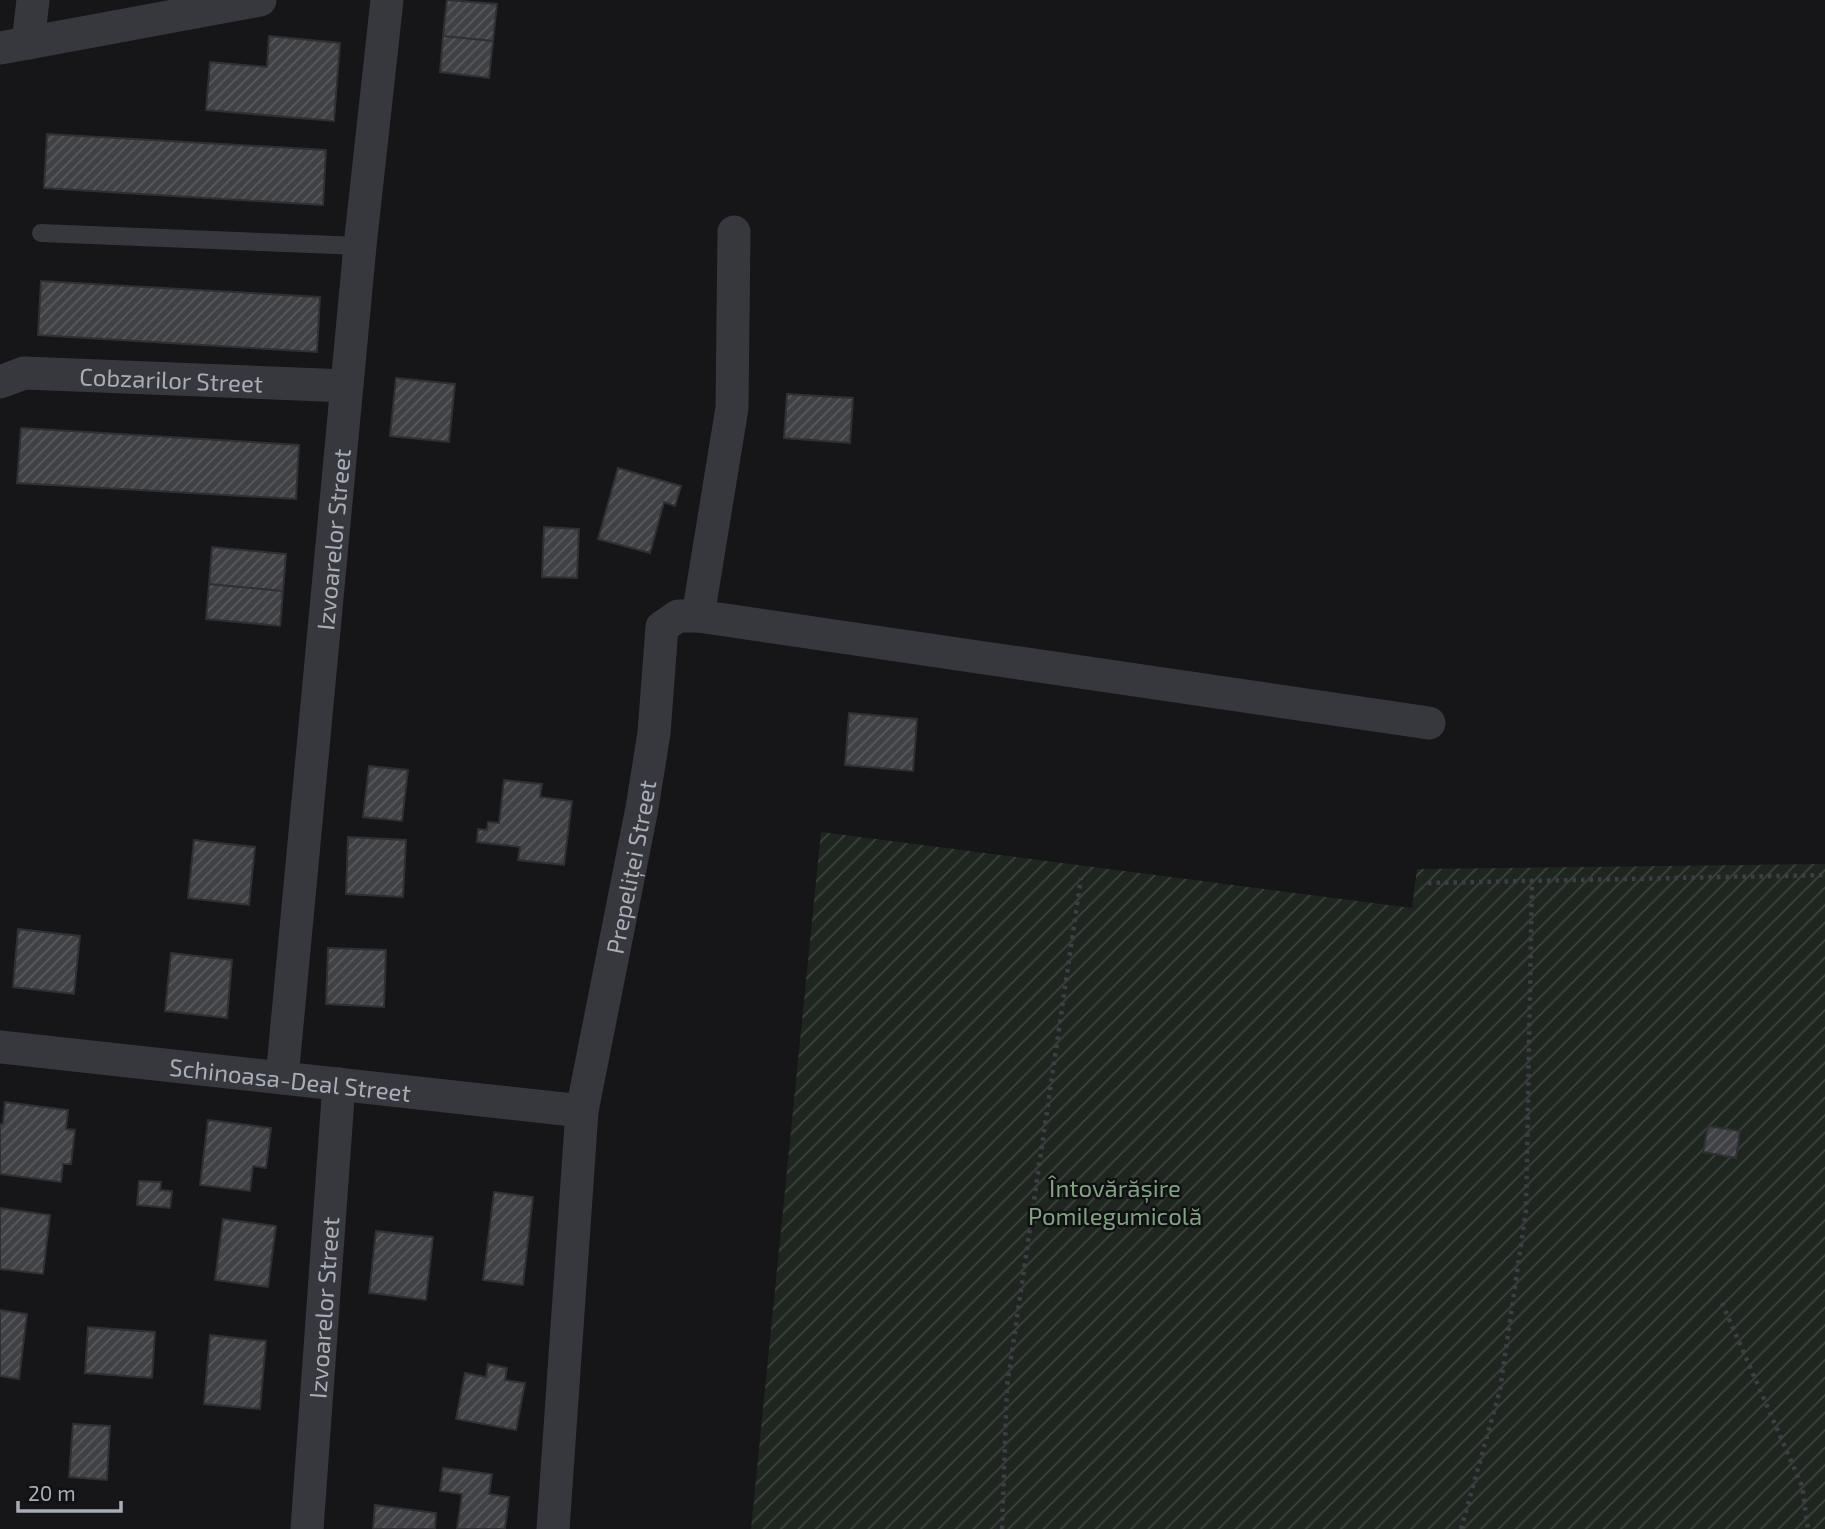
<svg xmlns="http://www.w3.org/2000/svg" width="1825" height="1529" font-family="'Exo 2',sans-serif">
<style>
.garden{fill:url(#garden-furrows)}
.building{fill:url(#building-hatch);stroke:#303034;stroke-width:2}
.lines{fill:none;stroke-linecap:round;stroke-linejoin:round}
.path{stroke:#3d3f44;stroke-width:4.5;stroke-dasharray:3.5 5;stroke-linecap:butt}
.lane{stroke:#37383d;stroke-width:18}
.street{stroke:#37383d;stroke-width:33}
.labels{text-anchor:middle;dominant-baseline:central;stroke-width:5;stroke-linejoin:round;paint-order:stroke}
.street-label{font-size:24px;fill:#a8adb8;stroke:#111113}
.park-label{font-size:24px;fill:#7fa381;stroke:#111113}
</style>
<defs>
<pattern id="garden-furrows" width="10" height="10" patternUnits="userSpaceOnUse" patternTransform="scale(1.75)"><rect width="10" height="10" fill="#1e261f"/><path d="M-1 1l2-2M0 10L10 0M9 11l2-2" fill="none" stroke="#3c433d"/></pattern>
<pattern id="building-hatch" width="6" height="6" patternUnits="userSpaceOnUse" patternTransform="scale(1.75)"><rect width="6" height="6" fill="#404145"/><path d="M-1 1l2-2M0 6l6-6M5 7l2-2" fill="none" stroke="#595a5e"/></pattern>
</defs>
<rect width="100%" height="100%" fill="#161618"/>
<!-- garden -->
<path class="garden" d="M821,832L1412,908L1417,869L1825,864V1529H751Z"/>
<!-- building -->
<path class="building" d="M447,0L497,4L493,41L443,36Z
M269,36L340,43L334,121L206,110L210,62L267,67Z
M443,36L493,41L489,78L440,72Z
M47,134L326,150L323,205L44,188Z
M41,281L320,297L317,352L38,335Z
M396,378L455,384L449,442L390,436Z
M787,394L853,398L850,443L784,438Z
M21,428L299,445L296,499L17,483Z
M618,468L681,486L675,506L664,502L650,553L598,539Z
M544,527L579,529L577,578L542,577Z
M212,547L286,554L283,591L209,584Z
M209,584L283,591L280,626L206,619Z
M849,713L917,719L913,771L845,765Z
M369,766L408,770L402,821L363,817Z
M504,780L542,784L540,797L572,801L564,865L518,860L520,847L477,842L478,829L487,830L488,822L499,823Z
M348,837L406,840L403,897L346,894Z
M194,840L255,847L249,905L188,898Z
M18,929L80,936L74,994L13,987Z
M328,948L386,950L384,1007L326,1004Z
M171,953L232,960L227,1018L165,1011Z
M5,1102L68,1110L66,1129L75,1130L71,1164H63L61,1182L0,1174V1124H3Z
M208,1120L271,1128L266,1168L253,1166L250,1191L200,1185Z
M1708,1126L1740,1131L1736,1158L1703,1152Z
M139,1181L161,1182L160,1190L172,1191L170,1208L137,1205Z
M494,1192L533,1197L523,1285L483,1280Z
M0,1208L50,1215L43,1274L0,1269Z
M223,1219L276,1226L268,1287L215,1280Z
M376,1231L433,1237L426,1300L369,1293Z
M0,1310L27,1314L19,1379L0,1376Z
M88,1327L155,1332L152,1378L85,1373Z
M210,1335L266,1341L260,1409L204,1404Z
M488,1364L507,1368L505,1380L525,1383L516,1430L456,1419L465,1373L486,1377Z
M73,1424L110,1426L107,1480L69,1477Z
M443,1468L492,1474L489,1494L509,1497L505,1529H457L462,1494L440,1491Z
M375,1505L436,1513L435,1529H373Z"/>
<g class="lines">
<!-- path -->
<path class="path" d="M1428,883L1825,875
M1722,1303L1802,1486L1808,1529
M1002,1529L1007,1386L1081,878
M1461,1529L1500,1390L1526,1210L1532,880"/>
<!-- lane -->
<path class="lane" d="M41,233L360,246"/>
<!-- street -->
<g class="street">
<path d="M28,43L260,0"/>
<path d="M0,48L28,43L33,0"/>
<path id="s1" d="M0,382L24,373L347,386"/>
<path d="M698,616L1429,723"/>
<path id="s2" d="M0,1047L582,1111"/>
<path id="s3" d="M282,1078L360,246L387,0"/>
<path id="s4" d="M307,1529L339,1084"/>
<path id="s5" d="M553,1529L582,1111L642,808L654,733L662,627L678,616H698L732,408L734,232"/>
</g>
</g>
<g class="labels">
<!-- street labels -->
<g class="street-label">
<text stroke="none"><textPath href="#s1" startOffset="173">Cobzarilor Street</textPath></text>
<text stroke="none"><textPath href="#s3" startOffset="541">Izvoarelor Street</textPath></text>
<text stroke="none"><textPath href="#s5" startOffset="668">Prepeliței Street</textPath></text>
<text stroke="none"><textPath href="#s2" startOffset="292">Schinoasa-Deal Street</textPath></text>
<text stroke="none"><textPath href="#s4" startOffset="222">Izvoarelor Street</textPath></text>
</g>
<!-- park labels -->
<g class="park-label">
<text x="1115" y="1187">Întovărășire<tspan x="1115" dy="28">Pomilegumicolă</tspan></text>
</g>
</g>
<!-- scale -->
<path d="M18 1501v10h103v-10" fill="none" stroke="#a8adb8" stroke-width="3.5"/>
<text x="28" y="1501" font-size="21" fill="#a8adb8" stroke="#111113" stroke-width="5" paint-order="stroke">20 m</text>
</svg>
